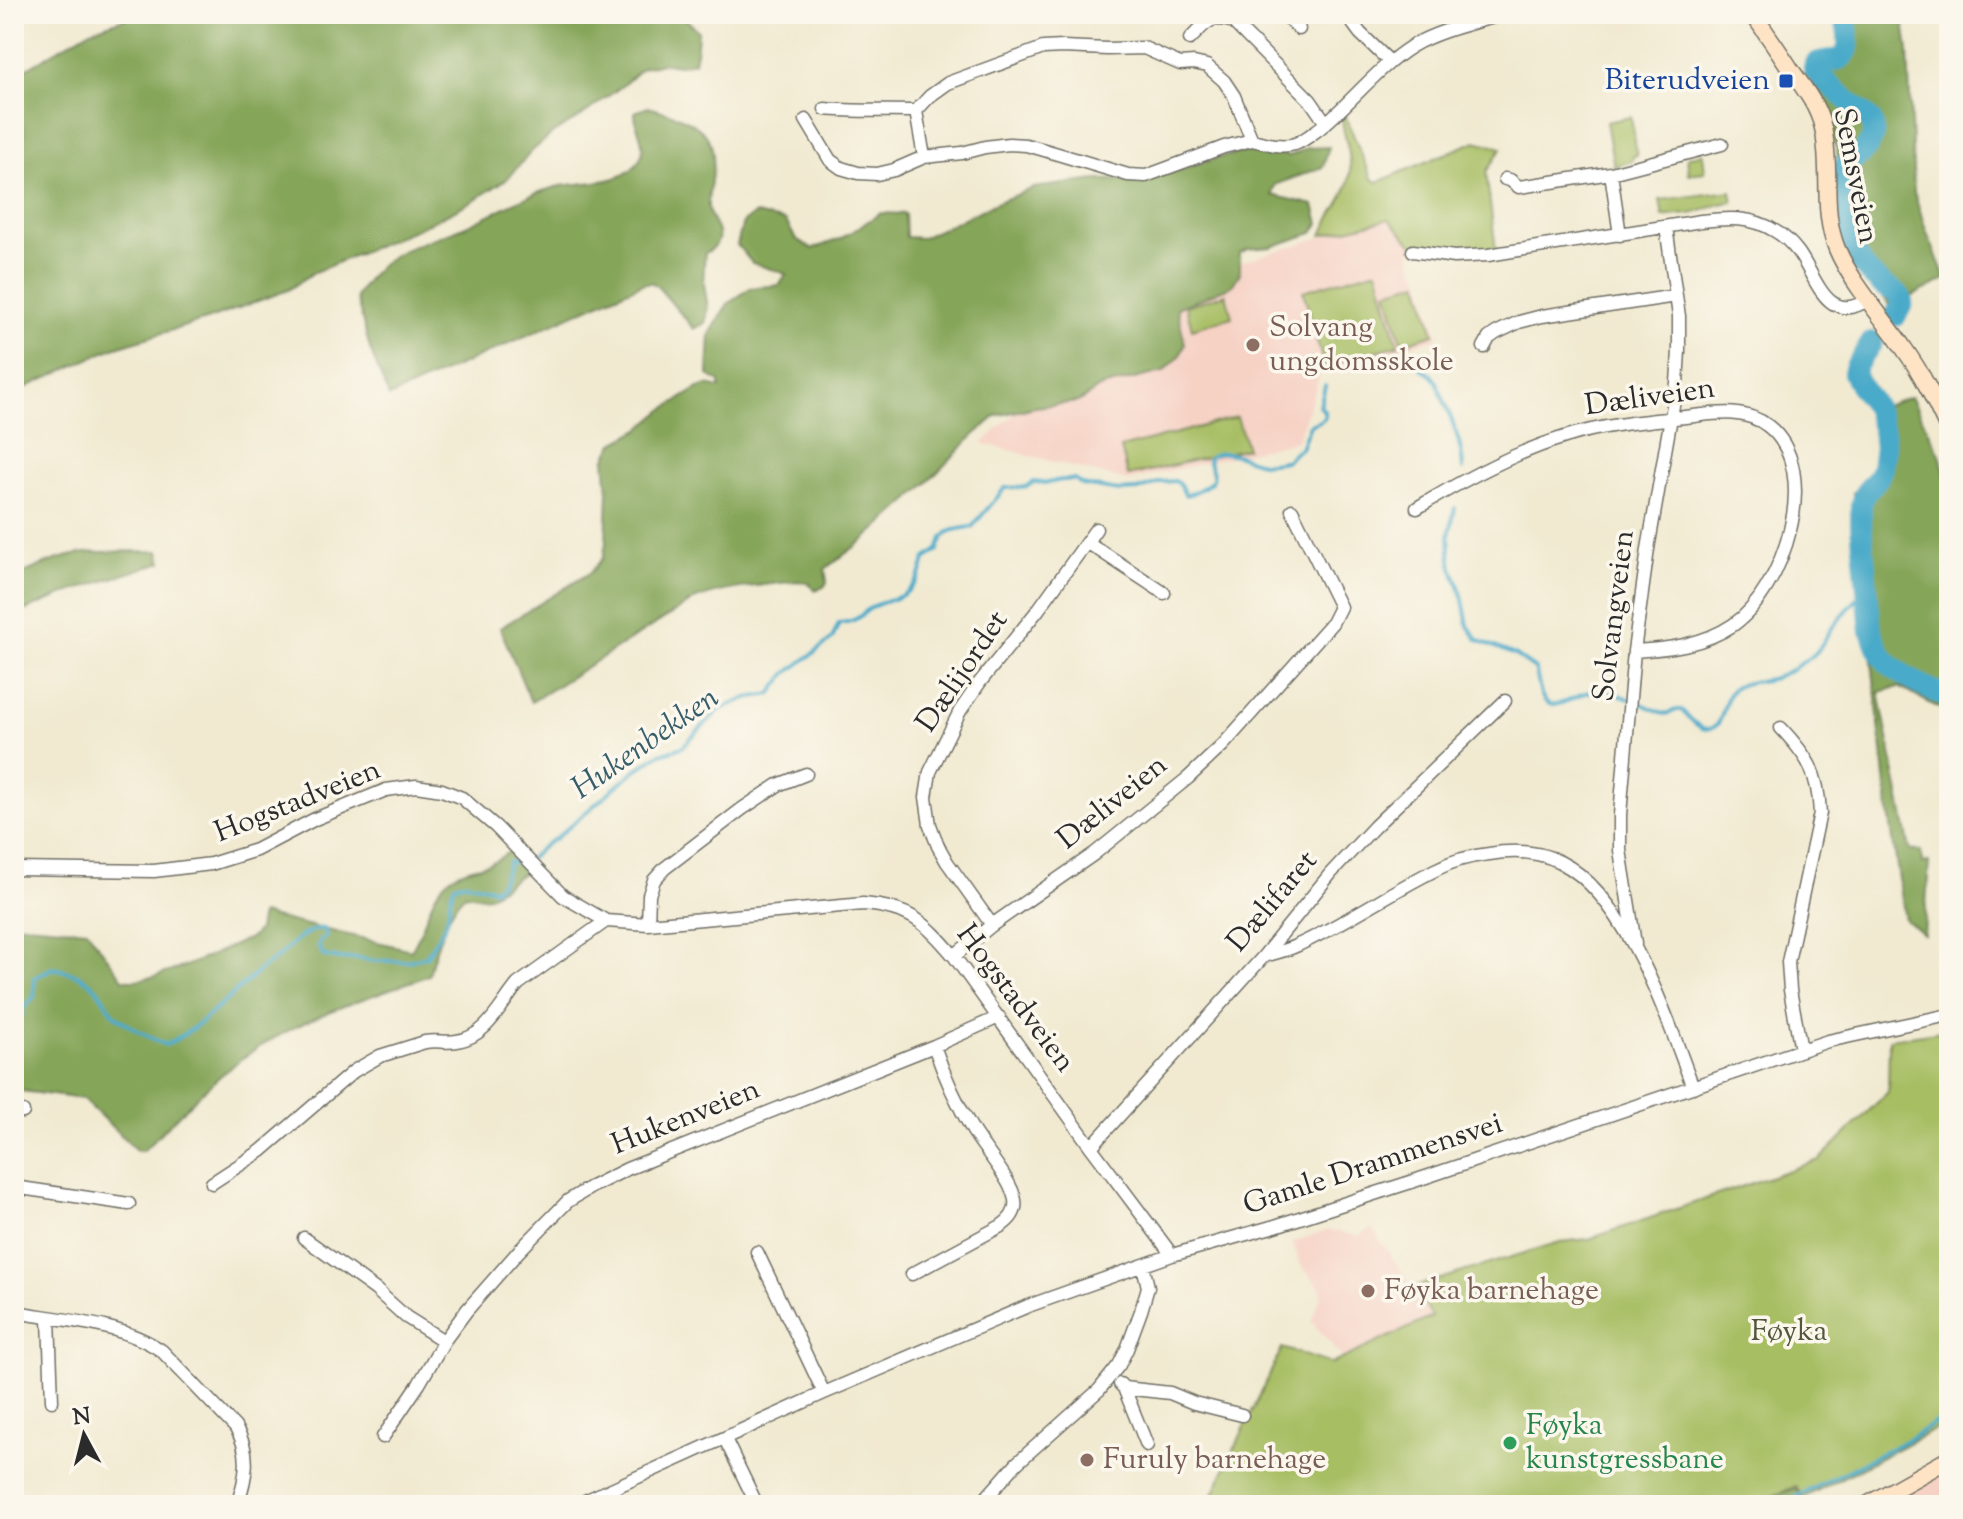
<svg xmlns="http://www.w3.org/2000/svg" width="1963" height="1519" font-family="'Sorts Mill Goudy',serif">
<style>
.built{fill:#f6d2c5}
.green{fill:#a7be63;stroke:#697447;stroke-width:2}
.forest{fill:#85a559;stroke:#586842;stroke-width:2}
.lines{fill:none;stroke-linecap:round;stroke-linejoin:round}
.stream{stroke:#4aaac9;stroke-width:4}
.river{stroke:#4aaac9;stroke-width:22}
.street-casing{stroke:#706e65;stroke-width:15}
.secondary-casing{stroke:#706e65;stroke-width:19}
.street{stroke:#fff;stroke-width:12}
.secondary{stroke:#fee4c5;stroke-width:16}
.transit-dot{fill:#1a4fb4;stroke:#fbf7ec;stroke-width:3}
.education-dot{fill:#8d6e63;stroke:#fbf7ec;stroke-width:3}
.leisure-dot{fill:#2e9e5b;stroke:#fbf7ec;stroke-width:3}
.labels{text-anchor:middle;dominant-baseline:central;stroke-width:7;stroke-linejoin:round;paint-order:stroke}
.transit-label{font-size:30px;fill:#164399;stroke:#fbf7ec;text-anchor:end}
.street-label{font-size:30px;fill:#2b2b2b;stroke:#fbf7ec}
.education-label{font-size:30px;fill:#785e54;stroke:#fbf7ec;text-anchor:start}
.park-label{font-size:30px;fill:#50573c;stroke:#fbf7ec}
.leisure-label{font-size:30px;fill:#27864d;stroke:#fbf7ec;text-anchor:start}
.water-label{font-size:32px;font-style:italic;fill:#375e6a;stroke:#fbf7ec}
</style>
<rect width="100%" height="100%" fill="#fbf7ec"/>
<filter id="ink" filterUnits="userSpaceOnUse"><feTurbulence type="fractalNoise" baseFrequency=".0125" numOctaves="2"/><feDisplacementMap in="SourceGraphic" scale="16" xChannelSelector="R" yChannelSelector="G"/><feConvolveMatrix kernelMatrix="1 2 1 2 8 2 1 2 1" color-interpolation-filters="sRGB"/></filter>
<filter id="wash" filterUnits="userSpaceOnUse"><feTurbulence type="fractalNoise" baseFrequency=".006" numOctaves="4" result="noise"/><feDisplacementMap in="SourceGraphic" scale="32" xChannelSelector="R" yChannelSelector="G"/><feGaussianBlur stdDeviation="1.8" result="paint"/><feColorMatrix in="noise" values="0 0 0 0 0 0 0 0 0 0 0 0 0 0 0 0 0 1.4 0 .05"/><feComposite in="paint" operator="in"/></filter>
<g filter="url(#wash)">
<rect width="100%" height="100%" fill="#f1ead1"/>
<!-- built -->
<path class="built" d="M1398,213L1412,244L1411,259L1421,280L1438,338L1322,370L1297,441L1127,481L982,443L1082,352L1238,263Z
M1372,1228L1432,1317L1343,1358L1311,1321L1322,1295L1320,1287L1300,1264L1292,1242L1329,1230L1358,1236Z
M1949,1453V1505H1860Z"/>
<!-- green -->
<path class="green" d="M1344,113L1372,179L1378,182L1476,141L1502,148L1486,172L1496,250L1466,253L1414,246L1389,219L1322,235C1328,219 1339,206 1346,190C1357,165 1344,140 1341,115Z
M1631,117L1637,155L1633,156L1632,161L1614,166L1606,122Z
M1703,153L1705,172L1689,174L1687,157Z
M1731,191L1733,202C1716,203 1710,209 1695,213C1685,215 1673,215 1663,217L1660,200Z
M1377,270L1398,345L1324,366L1303,291Z
M1419,282L1434,334L1402,344L1387,291Z
M1226,294L1232,317L1192,329L1186,306Z
M1237,417L1247,448L1128,476L1121,448Z
M1949,1030V1422L1803,1498L1796,1486L1753,1505H1208L1282,1348L1331,1364L1432,1317L1414,1287L1560,1242L1589,1239L1819,1160L1888,1092L1889,1039Z"/>
<!-- forest -->
<path class="forest" d="M138,14H681L698,31L697,46L694,62L681,65L662,63L642,68L622,86L580,117L553,133L531,152L507,179L473,201L421,227L313,273L288,290L209,319L113,348L14,393V76L91,30Z
M1844,14H1903L1908,51L1914,192L1927,233L1946,279L1891,307L1853,256L1840,212L1837,150L1808,73C1819,58 1820,63 1836,60C1856,57 1847,28 1844,14Z
M648,107C667,112 689,118 704,133C722,152 708,183 708,206C708,219 721,228 718,240C716,247 711,250 705,253C704,263 703,272 704,282C705,297 711,308 705,323L694,329L658,287L653,283H644L389,397L370,349L356,297C366,281 376,267 392,257C415,242 442,237 466,226C495,213 525,195 556,187C582,181 625,187 640,159C648,144 634,127 635,112Z
M1329,147L1323,167L1275,185L1272,195L1314,205L1319,223L1313,233L1271,247L1248,249L1240,253V273L1232,286L1177,308L1185,344L1180,356L1163,372L1101,387L1078,402L1035,407L996,416L974,435L921,489L864,540L825,569L827,582L824,587L815,590L808,583L796,581C762,586 726,587 694,600L531,702L500,628L591,572L603,558L606,543L608,492L605,460L614,443L640,429L663,410L697,389L707,385L720,388V382L708,375L710,334L728,304L750,288L779,285L786,274L752,263L737,245L743,222L756,214L786,221L795,238L812,249L840,239L881,213L905,214L906,237L922,238L994,204L1033,188L1096,180L1147,179L1224,156L1258,150L1289,156L1307,148Z
M1911,397L1940,454L1949,490V706L1939,708L1899,687L1879,692L1910,850L1921,851L1922,863L1929,862L1924,934L1905,920L1889,813L1853,493L1888,459L1878,408Z
M159,551L162,562L67,593L14,615V578C34,568 56,558 78,554C104,550 133,552 159,551Z
M515,848L532,867L489,896L483,897L466,894C450,903 433,956 429,975C366,999 298,1018 243,1058C206,1085 175,1119 143,1151H137L83,1099L14,1090V924L87,930L123,979C148,987 226,948 252,937L258,930L261,914L411,950C427,928 428,893 451,877C462,869 475,868 487,864C498,861 506,853 515,848Z
M1796,1488L1805,1505H1751Z"/>
<g class="lines">
<!-- stream -->
<path class="stream" d="M1407,358L1431,375L1436,381C1447,409 1462,438 1463,469
M1455,508L1449,536L1450,552L1452,567L1462,595L1468,626L1478,640L1515,655L1535,669C1539,679 1538,699 1549,704C1559,708 1581,693 1592,691C1610,688 1648,707 1665,714L1677,710H1681C1689,716 1696,728 1706,729C1726,730 1721,700 1732,690C1742,681 1761,682 1774,678C1786,673 1801,664 1812,656C1821,650 1824,640 1830,631C1841,615 1854,603 1867,589
M14,1014L17,1016L23,1014L20,1012L34,997L35,978L52,968C73,972 88,977 101,995C106,1002 110,1010 116,1016C131,1028 149,1037 166,1045C201,1027 228,997 258,972C264,966 271,962 278,957C295,942 300,932 324,928L327,935L321,940L318,946L324,956L340,959L355,958L375,961H408L427,956C432,945 440,935 445,925C451,912 448,897 455,885L465,882L495,889L502,881L509,862C536,865 534,848 555,839L633,772L658,755L682,747L719,710L747,698L771,694L786,674L832,639L839,623C859,621 857,617 872,607C879,603 888,601 896,598C913,592 922,575 925,559L938,550C943,530 953,529 972,527L1005,488L1026,487L1034,482L1047,483L1062,480H1075L1082,485L1119,491L1138,490L1161,482L1175,481L1180,484L1185,495C1194,494 1196,491 1204,487C1220,478 1212,474 1208,459C1222,444 1246,461 1262,463C1271,464 1280,462 1288,460L1294,453L1301,448L1310,425L1320,421L1325,417L1324,411L1320,406L1325,386
M1781,1505L1911,1438L1949,1414"/>
<!-- river -->
<path class="river" d="M1844,14C1847,28 1856,57 1835,60C1827,61 1822,60 1815,64L1814,69L1817,74L1871,120C1878,135 1869,147 1857,157C1852,161 1846,163 1843,169C1836,182 1848,222 1850,237C1853,257 1869,276 1886,287C1891,290 1898,292 1901,298C1904,304 1899,309 1896,315
M1872,342L1856,366L1854,373L1857,380L1875,407L1883,430L1885,448L1882,468L1878,478L1865,493L1861,504V525L1871,631C1875,641 1878,653 1886,661C1898,674 1931,692 1949,696"/>
</g>
</g>
<g filter="url(#ink)">
<g class="lines">
<!-- street casing -->
<g class="street-casing">
<path id="street" d="M1284,14L1299,29
M1346,14L1360,33L1390,62
M1233,22L1310,100L1326,123
M1190,39C1206,23 1210,14 1233,22L1241,14
M825,109C855,112 885,110 916,111
M806,120L830,160L841,168L858,173L877,174L894,170L924,157L962,153L985,147L1009,144L1026,145L1041,149L1128,175L1146,176L1224,147L1252,140
M924,157L916,111L930,96L948,83L1043,48L1063,47L1107,49L1144,48L1180,64L1194,63L1207,66L1224,81L1234,96L1252,140C1265,143 1281,148 1295,144C1304,141 1313,133 1320,128C1352,102 1377,68 1412,46C1439,30 1474,23 1504,14
M1611,173L1620,235
M1505,179L1510,180L1519,187L1611,173L1722,144
M1413,251L1454,257L1488,255L1701,221C1727,218 1752,216 1775,231C1784,236 1792,244 1798,252C1817,278 1827,327 1869,299
M1484,347L1489,338L1496,333L1519,322L1542,316L1676,296
M1417,508C1461,481 1516,452 1565,437C1603,425 1646,421 1685,417C1713,414 1744,407 1768,426C1824,470 1783,591 1733,625C1703,645 1669,649 1634,651
M1087,542L1164,593
M1781,728C1808,757 1818,772 1820,813L1788,962L1790,990L1801,1050
M14,869L154,871L211,864L256,850L315,819L386,790L416,786L442,790L462,798L496,827L563,896L606,921L648,924L863,904C910,908 924,921 954,956L1091,1147L1172,1255
M648,924L649,895L654,880L665,868L742,809L778,785L806,774
M992,925L947,862L938,846L930,825L926,797L930,772L960,711L980,682L1038,610L1096,529
M1635,944L1620,850V815L1634,651L1648,549L1677,383L1679,351V316L1666,227
M954,956L992,925L1094,854L1188,778L1223,745L1332,623L1340,607L1292,510
M1264,956C1275,953 1288,950 1298,945C1346,923 1390,892 1437,869C1452,861 1471,856 1489,854C1513,850 1537,850 1560,862C1628,896 1667,1019 1693,1087
M14,1112H23
M1091,1147L1263,957L1331,873L1374,827L1505,701
M212,1183L261,1151L354,1071L380,1056L425,1042C436,1040 446,1043 457,1041C488,1036 500,1005 518,984L606,921
M14,1187L129,1204
M304,1238L376,1290L406,1317L444,1341
M757,1252L824,1393
M912,1274L1001,1226C1010,1220 1017,1212 1015,1200C1012,1181 984,1149 973,1131C957,1104 944,1075 934,1046
M14,1312C62,1320 122,1323 162,1351L235,1427C252,1452 246,1479 237,1505
M49,1318L52,1401
M1120,1384L1124,1388L1147,1445
M1124,1388L1170,1393L1194,1403L1242,1415
M383,1437L419,1384L444,1341L467,1310L518,1252L568,1201L591,1187L627,1169L934,1046L999,1017
M725,1439L757,1505
M576,1505L824,1393L1028,1306L1172,1255L1275,1226L1414,1181L1828,1041L1949,1015
M980,1505L1017,1463L1099,1390L1119,1365L1127,1349L1141,1311L1148,1287L1143,1266"/>
</g>
<!-- secondary casing -->
<g class="secondary-casing">
<path id="secondary" d="M1753,14C1766,33 1779,51 1791,70C1804,88 1818,106 1823,128C1832,168 1821,211 1837,249C1853,286 1883,317 1905,350C1923,375 1936,403 1949,431
M1867,1505L1949,1459"/>
</g>
<!-- street -->
<use href="#street" class="street"/>
<!-- secondary -->
<use href="#secondary" class="secondary"/>
</g>
</g>
<!-- markers -->
<rect class="transit-dot" x="1778" y="73" width="16" height="16" rx="4"/>
<g class="education-dot">
<circle cx="1253" cy="345" r="8"/>
<circle cx="1368" cy="1291" r="8"/>
<circle cx="1087" cy="1460" r="8"/>
</g>
<circle class="leisure-dot" cx="1510" cy="1443" r="8"/>
<g class="labels">
<!-- transit labels -->
<g class="transit-label">
<text x="1770" y="81">Biterudveien</text>
</g>
<!-- street labels -->
<g class="street-label">
<text transform="translate(1855 176) rotate(79)">Semsveien</text>
<text transform="translate(1650 398) rotate(-8)">Dæliveien</text>
<text transform="translate(1615 616) rotate(-83)">Solvangveien</text>
<text transform="translate(963 672) rotate(-56)">Dælijordet</text>
<text transform="translate(298 802) rotate(-22)">Hogstadveien</text>
<text transform="translate(1113 803) rotate(-39)">Dæliveien</text>
<text transform="translate(1273 902) rotate(-50)">Dælifaret</text>
<text transform="translate(1015 999) rotate(53)">Hogstadveien</text>
<text transform="translate(686 1118) rotate(-22)">Hukenveien</text>
<text transform="translate(1373 1165) rotate(-18)">Gamle Drammensvei</text>
</g>
<!-- education labels -->
<g class="education-label">
<text x="1269" y="328">Solvang<tspan x="1269" dy="34">ungdomsskole</tspan></text>
<text x="1384" y="1291">Føyka barnehage</text>
<text x="1103" y="1460">Furuly barnehage</text>
</g>
<!-- park labels -->
<g class="park-label">
<text x="1789" y="1332">Føyka</text>
</g>
<!-- leisure labels -->
<g class="leisure-label">
<text x="1526" y="1426">Føyka<tspan x="1526" dy="34">kunstgressbane</tspan></text>
</g>
<!-- water labels -->
<g class="water-label">
<text transform="translate(646 744) rotate(-35)">Hukenbekken</text>
</g>
</g>
<!-- margin -->
<rect width="1963" height="1519" fill="none" stroke="#fbf7ec" stroke-width="48"/>
<!-- north arrow -->
<g transform="translate(84 1435) rotate(353)" stroke="#fbf7ec" stroke-width="6" paint-order="stroke">
<path d="M0-6L14 30L0 20L-14 30Z" fill="#2b2b2b"/>
<text y="-12" font-size="22" font-weight="bold" text-anchor="middle" fill="#2b2b2b">N</text>
</g>
</svg>
